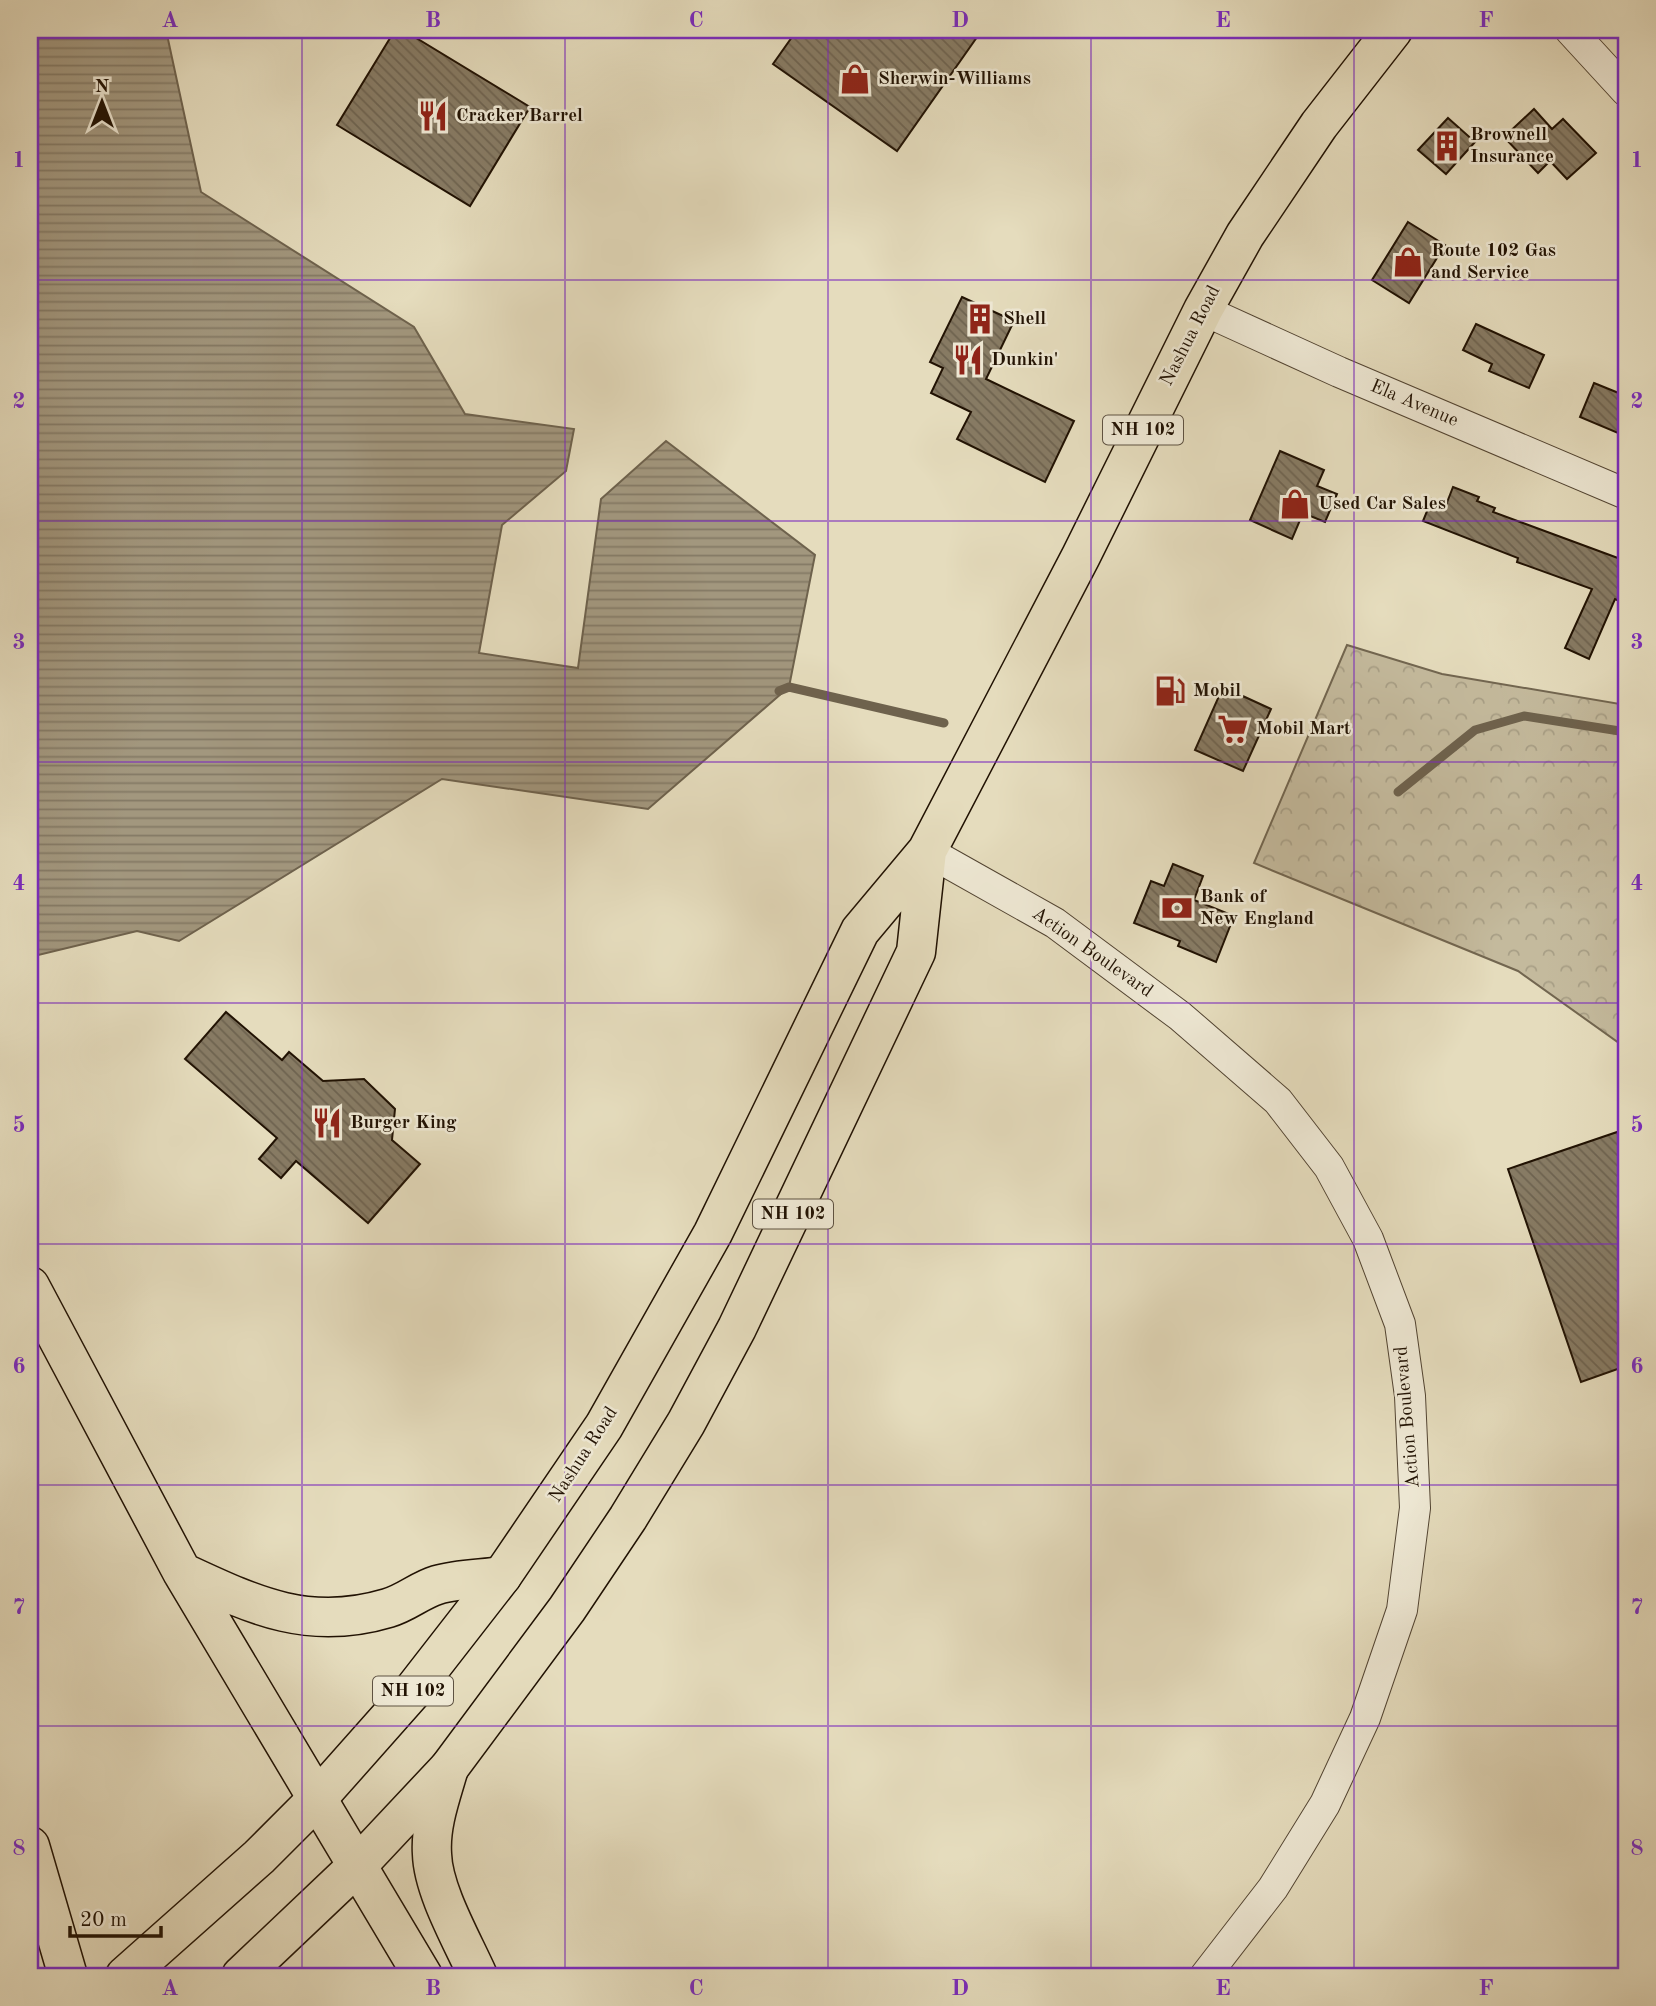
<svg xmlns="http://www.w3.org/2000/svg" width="1656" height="2006" font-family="'Old Standard TT',serif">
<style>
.forest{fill:url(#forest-crowns);stroke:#726650;stroke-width:2}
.water{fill:url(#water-rules);stroke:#6e624d;stroke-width:2}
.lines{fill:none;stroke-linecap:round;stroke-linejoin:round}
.stream{stroke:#6e624d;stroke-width:9}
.building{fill:url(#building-back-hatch);stroke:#211203;stroke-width:2}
.minor-casing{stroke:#524432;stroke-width:32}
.primary-casing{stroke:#211203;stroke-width:41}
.motorway-casing{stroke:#211203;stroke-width:41}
.minor{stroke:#eee8d4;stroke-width:30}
.primary{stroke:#e5dcbd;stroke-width:38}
.motorway{stroke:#e5dcbd;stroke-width:38}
.grid{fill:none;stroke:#7b2cbf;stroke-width:2;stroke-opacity:0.55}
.labels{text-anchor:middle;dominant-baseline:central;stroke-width:5;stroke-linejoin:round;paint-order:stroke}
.shield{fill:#eee8d4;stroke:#5e5242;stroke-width:2}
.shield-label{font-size:18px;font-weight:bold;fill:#211203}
.poi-label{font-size:19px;font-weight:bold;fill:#211203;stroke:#eee8d4;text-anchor:start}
.street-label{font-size:19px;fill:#211203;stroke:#eee8d4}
.neatline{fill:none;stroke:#7b2cbf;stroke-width:2.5}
.grid-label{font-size:23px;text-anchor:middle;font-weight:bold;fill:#7b2cbf}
</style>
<defs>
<pattern id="forest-crowns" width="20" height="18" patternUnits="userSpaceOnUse" patternTransform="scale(1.75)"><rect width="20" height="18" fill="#c4ba9d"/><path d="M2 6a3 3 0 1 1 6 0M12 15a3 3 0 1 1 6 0" fill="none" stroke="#a89f86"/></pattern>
<pattern id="water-rules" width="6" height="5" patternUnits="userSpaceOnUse" patternTransform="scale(1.75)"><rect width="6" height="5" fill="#a2977e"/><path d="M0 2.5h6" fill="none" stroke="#847a65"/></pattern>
<pattern id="building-back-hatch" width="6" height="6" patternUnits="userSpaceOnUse" patternTransform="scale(1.75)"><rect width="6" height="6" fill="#877b64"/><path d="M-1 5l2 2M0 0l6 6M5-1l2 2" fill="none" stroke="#6e6350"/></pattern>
</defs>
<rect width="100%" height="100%" fill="#e5dcbd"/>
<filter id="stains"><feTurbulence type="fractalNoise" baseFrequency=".00286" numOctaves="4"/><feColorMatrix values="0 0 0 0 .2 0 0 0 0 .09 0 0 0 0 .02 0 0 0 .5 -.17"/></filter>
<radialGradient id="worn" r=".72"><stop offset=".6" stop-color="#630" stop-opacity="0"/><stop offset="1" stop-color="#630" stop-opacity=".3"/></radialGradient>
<!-- forest -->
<path class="forest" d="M1347,645L1442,674L1626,705V1048L1518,971L1254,863Z"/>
<!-- water -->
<path class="water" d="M30,30H166L201,192L414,327L465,414L574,429L566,471L502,525L479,653L578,668L601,499L666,441L815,555L789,687L648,809L442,779L179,941L137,931L30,957Z"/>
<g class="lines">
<!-- stream -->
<path class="stream" d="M779,691L789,687L944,723
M1398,792L1475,730L1524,716L1626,732"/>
</g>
<!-- building -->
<path class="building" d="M395,30H403L530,107L470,206L337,125Z
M797,30H982L897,151L773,64Z
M1534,109L1552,129L1563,119L1596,153L1567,179L1550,161L1538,173L1504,137Z
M1448,118L1475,142L1446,174L1418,150Z
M1408,222L1445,245L1409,303L1372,280Z
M962,297L1014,321L986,379L1074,421L1045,482L957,439L971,412L931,393L943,368L930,362Z
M1476,324L1544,355L1529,388L1489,371L1492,364L1463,350Z
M1594,383L1626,396V413L1618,433L1580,417Z
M1280,451L1324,470L1317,486L1337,494L1325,522L1303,513L1292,539L1250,520Z
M1453,487L1479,497L1477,501L1495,508L1493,512L1626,561V604L1615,599L1589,659L1565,648L1592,589L1517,562L1518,558L1423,521L1432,499L1446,505Z
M1223,687L1271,709L1243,771L1195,750Z
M1173,864L1203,876L1194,900L1234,916L1216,962L1178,946L1180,941L1134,923L1151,881L1164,886Z
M226,1012L282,1060L289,1052L323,1081L364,1079L395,1109L392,1140L420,1164L368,1223L296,1161L281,1178L259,1159L277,1138L185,1059Z
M1626,1129V1366L1581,1382L1508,1169Z"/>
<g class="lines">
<!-- minor casing -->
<g class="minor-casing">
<path id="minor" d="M1570,30L1626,91
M1203,310L1339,372L1626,494
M927,851L1055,923L1180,1016L1278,1101L1329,1167L1368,1239L1400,1324L1410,1396L1415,1508L1402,1610L1365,1718L1325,1804L1273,1888L1205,1976"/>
</g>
<!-- primary casing -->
<g class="primary-casing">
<path id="primary" d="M125,1976L259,1857L317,1799L411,1693L502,1576L604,1426L713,1233L860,931L927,851L1081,556L1203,310L1245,235L1319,125L1393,30
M241,1976L357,1866L449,1768L567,1609L628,1518L686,1423L737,1328L916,952L927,851"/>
</g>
<!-- motorway casing -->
<g class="motorway-casing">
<path id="motorway" d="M30,1286L182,1572L423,1976
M182,1572C253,1605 308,1632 388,1608C406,1603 420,1590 437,1585C457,1579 481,1579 502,1576
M449,1768C441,1796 430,1825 432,1854C433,1891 463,1942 478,1976
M30,1846L68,1976"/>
</g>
<!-- minor -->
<use href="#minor" class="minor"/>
<!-- primary -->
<use href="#primary" class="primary"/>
<!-- motorway -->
<use href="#motorway" class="motorway"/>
</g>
<!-- grid -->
<path class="grid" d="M302,30V1976M565,30V1976M828,30V1976M1091,30V1976M1354,30V1976M30,280H1626M30,521H1626M30,762H1626M30,1003H1626M30,1244H1626M30,1485H1626M30,1726H1626"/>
<!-- icons -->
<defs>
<g id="shop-bare" transform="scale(2.415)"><path d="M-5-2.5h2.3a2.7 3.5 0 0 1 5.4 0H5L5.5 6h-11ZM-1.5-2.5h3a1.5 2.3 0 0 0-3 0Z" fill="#8f2418" stroke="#eee8d4" stroke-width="2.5" paint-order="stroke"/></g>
<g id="restaurant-bare" transform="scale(2.415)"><path d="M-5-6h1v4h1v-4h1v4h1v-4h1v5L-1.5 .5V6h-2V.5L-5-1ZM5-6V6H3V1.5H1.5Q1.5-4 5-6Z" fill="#8f2418" stroke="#eee8d4" stroke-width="2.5" paint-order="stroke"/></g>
<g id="building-bare" transform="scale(2.415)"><path d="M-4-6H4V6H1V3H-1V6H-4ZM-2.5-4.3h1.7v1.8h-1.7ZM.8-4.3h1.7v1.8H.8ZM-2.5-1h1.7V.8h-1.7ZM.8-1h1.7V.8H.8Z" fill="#8f2418" stroke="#eee8d4" stroke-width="2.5" paint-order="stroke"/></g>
<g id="fuel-bare" transform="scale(2.415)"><path d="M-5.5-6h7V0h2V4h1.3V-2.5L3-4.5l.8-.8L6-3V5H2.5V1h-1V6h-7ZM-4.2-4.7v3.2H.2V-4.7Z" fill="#8f2418" stroke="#eee8d4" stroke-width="2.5" paint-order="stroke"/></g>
<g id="supermarket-bare" transform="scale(2.415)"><path d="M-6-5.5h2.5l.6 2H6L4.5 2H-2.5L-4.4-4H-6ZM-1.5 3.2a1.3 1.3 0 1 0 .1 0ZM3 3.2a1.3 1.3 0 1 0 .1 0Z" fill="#8f2418" stroke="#eee8d4" stroke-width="2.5" paint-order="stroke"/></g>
<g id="bank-bare" transform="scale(2.415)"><path d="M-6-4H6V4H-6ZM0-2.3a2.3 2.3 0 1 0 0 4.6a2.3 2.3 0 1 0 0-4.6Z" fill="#8f2418" stroke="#eee8d4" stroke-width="2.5" paint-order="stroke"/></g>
</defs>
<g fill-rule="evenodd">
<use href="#shop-bare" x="855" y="79"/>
<use href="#restaurant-bare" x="433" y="116"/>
<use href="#building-bare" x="1447" y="146"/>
<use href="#shop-bare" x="1408" y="262"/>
<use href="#building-bare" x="980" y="319"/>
<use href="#restaurant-bare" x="968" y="360"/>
<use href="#shop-bare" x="1295" y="504"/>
<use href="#fuel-bare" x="1170" y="691"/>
<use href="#supermarket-bare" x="1233" y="729"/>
<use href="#bank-bare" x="1177" y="908"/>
<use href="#restaurant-bare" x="327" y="1123"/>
</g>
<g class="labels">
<!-- shield labels -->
<g class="shield">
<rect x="1103" y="415.5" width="80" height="29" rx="5"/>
<rect x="753" y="1199.5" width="80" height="29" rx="5"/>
<rect x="373" y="1676.5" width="80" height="29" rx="5"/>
</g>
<g class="shield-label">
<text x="1143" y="430">NH 102</text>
<text x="793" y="1214">NH 102</text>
<text x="413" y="1691">NH 102</text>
</g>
<!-- poi labels -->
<g class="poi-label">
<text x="878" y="79">Sherwin-Williams</text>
<text x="456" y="116">Cracker Barrel</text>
<text x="1470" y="135">Brownell<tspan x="1470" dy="22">Insurance</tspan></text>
<text x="1431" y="251">Route 102 Gas<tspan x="1431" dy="22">and Service</tspan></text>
<text x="1003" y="319">Shell</text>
<text x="991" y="360">Dunkin'</text>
<text x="1318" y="504">Used Car Sales</text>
<text x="1193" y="691">Mobil</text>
<text x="1256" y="729">Mobil Mart</text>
<text x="1200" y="897">Bank of<tspan x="1200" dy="22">New England</tspan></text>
<text x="350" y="1123">Burger King</text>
</g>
<!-- street labels -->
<g class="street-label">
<text transform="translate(1191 336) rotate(-63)">Nashua Road</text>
<text transform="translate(1414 404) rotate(23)">Ela Avenue</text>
<text transform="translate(1092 953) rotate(35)">Action Boulevard</text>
<text transform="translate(1408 1417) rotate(-95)">Action Boulevard</text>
<text transform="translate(584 1455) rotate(-57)">Nashua Road</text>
</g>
</g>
<!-- margin -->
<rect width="1656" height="2006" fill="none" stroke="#e5dcbd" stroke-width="77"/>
<!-- north arrow -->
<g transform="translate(102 102)" stroke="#eee8d4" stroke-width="5" paint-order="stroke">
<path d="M0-5L12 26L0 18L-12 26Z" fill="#211203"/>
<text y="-10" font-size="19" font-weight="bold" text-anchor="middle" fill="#211203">N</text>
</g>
<!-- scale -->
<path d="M70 1926v10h91v-10" fill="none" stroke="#211203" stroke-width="3.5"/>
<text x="80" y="1926" font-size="21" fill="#211203" stroke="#eee8d4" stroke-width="5" paint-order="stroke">20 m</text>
<rect x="38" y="38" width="1580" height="1930" class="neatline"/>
<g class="grid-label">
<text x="170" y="27">A</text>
<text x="433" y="27">B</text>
<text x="696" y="27">C</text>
<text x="960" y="27">D</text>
<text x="1223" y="27">E</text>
<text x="1486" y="27">F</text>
<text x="19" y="167">1</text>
<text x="1637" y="167">1</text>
<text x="19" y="408">2</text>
<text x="1637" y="408">2</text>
<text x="19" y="649">3</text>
<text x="1637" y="649">3</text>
<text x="19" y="890">4</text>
<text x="1637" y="890">4</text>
<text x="19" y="1132">5</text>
<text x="1637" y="1132">5</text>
<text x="19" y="1373">6</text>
<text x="1637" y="1373">6</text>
<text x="19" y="1614">7</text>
<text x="1637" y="1614">7</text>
<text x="19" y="1855">8</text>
<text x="1637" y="1855">8</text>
<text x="170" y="1995">A</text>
<text x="433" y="1995">B</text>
<text x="696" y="1995">C</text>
<text x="960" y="1995">D</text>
<text x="1223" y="1995">E</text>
<text x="1486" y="1995">F</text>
</g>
<rect width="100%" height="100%" filter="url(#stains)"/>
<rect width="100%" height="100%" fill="url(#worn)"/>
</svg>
